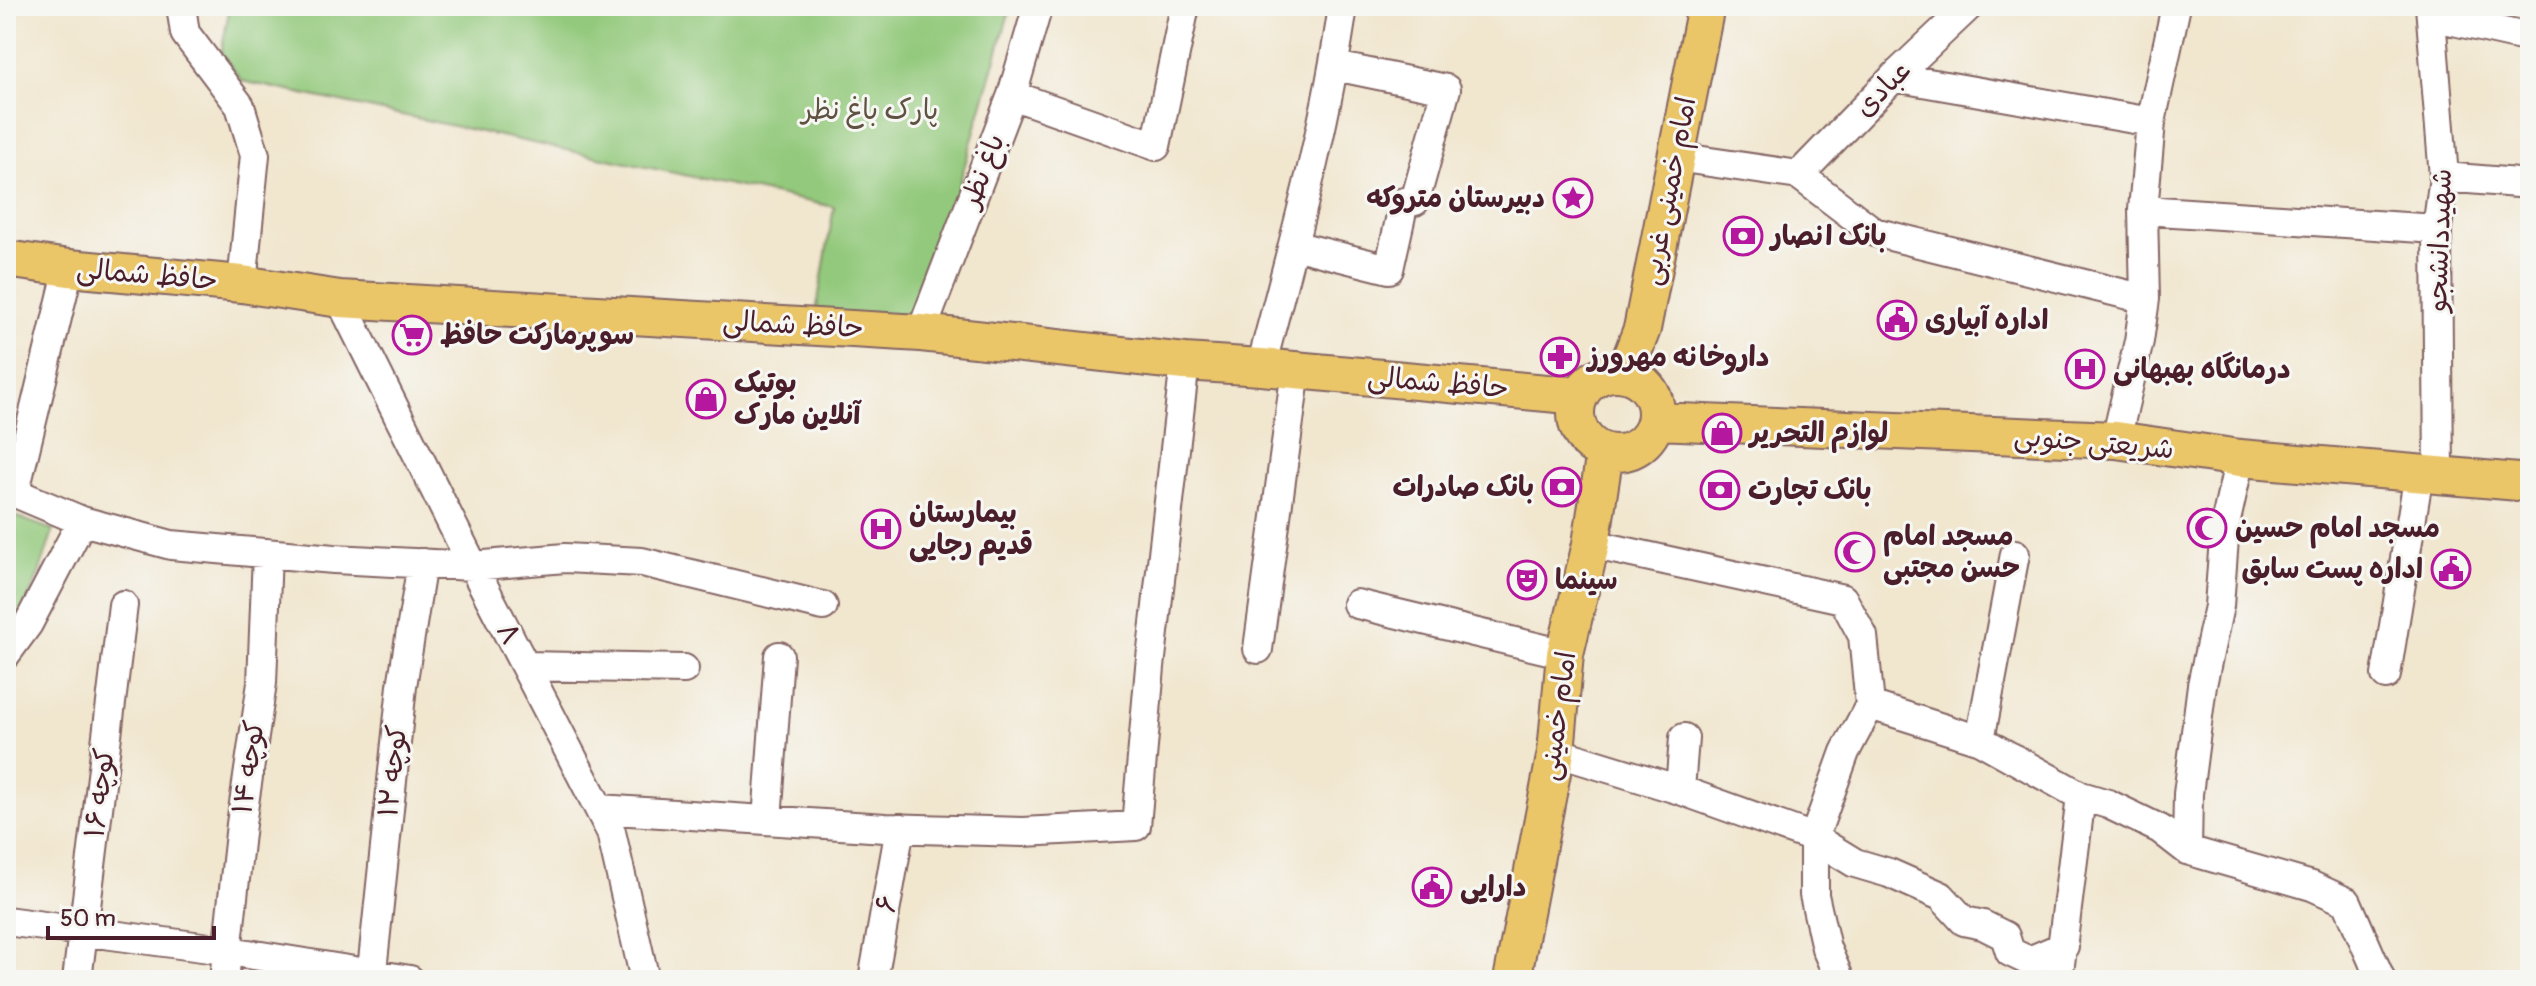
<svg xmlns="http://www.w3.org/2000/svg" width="2536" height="986" font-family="Pangolin,'Playpen Sans Arabic',sans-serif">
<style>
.green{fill:#93c97b;stroke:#6e7453;stroke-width:2}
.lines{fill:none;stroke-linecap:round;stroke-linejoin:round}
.minor-casing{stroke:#846564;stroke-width:32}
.major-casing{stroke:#846564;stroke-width:40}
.minor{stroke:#fff;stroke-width:28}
.major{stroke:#ebc669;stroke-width:36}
.labels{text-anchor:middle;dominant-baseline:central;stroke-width:6;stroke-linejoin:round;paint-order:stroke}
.street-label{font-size:28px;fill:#4a1f2b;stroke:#f6f6f2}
.park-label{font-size:28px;fill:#605243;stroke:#f6f6f2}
.poi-label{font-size:28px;font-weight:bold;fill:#4a1f2b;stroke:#f6f6f2;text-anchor:start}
</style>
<rect width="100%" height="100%" fill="#f6f6f2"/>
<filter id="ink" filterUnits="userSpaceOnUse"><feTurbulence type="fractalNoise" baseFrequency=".0125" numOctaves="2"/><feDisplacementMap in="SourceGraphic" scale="16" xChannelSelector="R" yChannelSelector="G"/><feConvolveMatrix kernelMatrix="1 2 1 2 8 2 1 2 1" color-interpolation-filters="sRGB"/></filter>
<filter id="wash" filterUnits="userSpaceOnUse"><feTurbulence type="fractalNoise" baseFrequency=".006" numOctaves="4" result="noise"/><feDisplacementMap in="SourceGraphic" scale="32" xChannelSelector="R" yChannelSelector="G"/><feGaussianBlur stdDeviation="1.8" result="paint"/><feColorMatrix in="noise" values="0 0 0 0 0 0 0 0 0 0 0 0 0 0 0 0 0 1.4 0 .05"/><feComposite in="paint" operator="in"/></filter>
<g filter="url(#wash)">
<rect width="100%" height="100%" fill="#f1e6ce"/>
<!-- green -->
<path class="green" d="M230,6H1011L919,323L816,312L834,207L242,81L221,53Z
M6,513L53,530C42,567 30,604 6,635Z"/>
</g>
<g filter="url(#ink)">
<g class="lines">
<!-- minor casing -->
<g class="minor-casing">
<path id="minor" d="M181,6L185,33L240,106L255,155L242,284
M2430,6L2444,177L2437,229L2439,475
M2431,16L2530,38
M1894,77L2151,122
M1012,95L1156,146L1185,6
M1676,157L1799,175L1874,232L2145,299
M1799,175L1894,77L1969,6
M2444,177L2530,184
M2143,210L2437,229
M1293,245L1389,269L1404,202L1415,201L1446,89L1335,66
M340,299L473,566L611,832L645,980
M921,333L1012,95L1038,6
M1261,367C1292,248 1326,128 1343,6
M2116,440L2139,341L2145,299L2143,210L2151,122L2176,6
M6,489L82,521L171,545L334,559L473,566L565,558L642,562L823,606
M15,491L69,268
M1591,544L1843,599L1863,636L1870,705L1980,740L2081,796L2108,804L2160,829L2187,850L2312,886L2347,902L2381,980
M1357,604L1565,654
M1258,649L1296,370
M6,654L28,624L82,521
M525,666L684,669
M2386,675L2419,473
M1980,740L2015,554
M1556,752L1680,790L1814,838L1855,863L1889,873L1941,896L1964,921L1983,925L2005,936L2010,952L2029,961L2064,946
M1680,790L1684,738
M600,809L885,828L1023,832L1136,826L1150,667L1185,362
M767,820L779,656
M2187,850L2188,794L2202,685L2219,606L2225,525L2240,458
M6,921L217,949L410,980
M77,980L123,605
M224,980L241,824L262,683L267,553
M371,980L402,686L422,563
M873,980L900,828
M1840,980L1826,948L1814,895V838L1845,752L1870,705
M2058,980L2081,796"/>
</g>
<!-- major casing -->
<g class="major-casing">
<path id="major" d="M6,259L69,268L242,284L340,299L921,333L1185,362L1261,367L1580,396
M1576 413a40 40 0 1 1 80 0a40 40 0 1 1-80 0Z
M1625,373L1642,329L1706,6
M1656,421L2116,440L2240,458L2530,483
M1512,980L1556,752L1565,654L1591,544L1605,452"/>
</g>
<!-- minor -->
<use href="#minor" class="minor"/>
<!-- major -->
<use href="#major" class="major"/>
</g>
</g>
<!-- icons -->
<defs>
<g id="sight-ring" transform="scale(2)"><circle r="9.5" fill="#f6f6f2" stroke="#b5179e" stroke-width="1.5"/><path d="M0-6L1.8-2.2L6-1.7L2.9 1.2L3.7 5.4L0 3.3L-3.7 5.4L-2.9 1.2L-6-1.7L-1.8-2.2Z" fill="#b5179e"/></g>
<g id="bank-ring" transform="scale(2)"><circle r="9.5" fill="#f6f6f2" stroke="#b5179e" stroke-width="1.5"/><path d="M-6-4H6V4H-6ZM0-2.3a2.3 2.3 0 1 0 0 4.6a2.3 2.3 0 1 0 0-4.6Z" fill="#b5179e"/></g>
<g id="civic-ring" transform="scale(2)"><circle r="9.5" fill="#f6f6f2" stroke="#b5179e" stroke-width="1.5"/><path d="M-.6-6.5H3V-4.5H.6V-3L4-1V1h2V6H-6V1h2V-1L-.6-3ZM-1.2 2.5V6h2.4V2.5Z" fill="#b5179e"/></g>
<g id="supermarket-ring" transform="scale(2)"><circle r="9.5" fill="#f6f6f2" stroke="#b5179e" stroke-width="1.5"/><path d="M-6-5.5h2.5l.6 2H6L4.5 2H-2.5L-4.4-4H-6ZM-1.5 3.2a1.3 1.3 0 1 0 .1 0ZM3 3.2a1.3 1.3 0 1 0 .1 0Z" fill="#b5179e"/></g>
<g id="pharmacy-ring" transform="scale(2)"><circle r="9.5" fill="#f6f6f2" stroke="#b5179e" stroke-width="1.5"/><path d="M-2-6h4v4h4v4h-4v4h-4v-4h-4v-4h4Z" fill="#b5179e"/></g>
<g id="hospital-ring" transform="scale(2)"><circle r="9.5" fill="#f6f6f2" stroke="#b5179e" stroke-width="1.5"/><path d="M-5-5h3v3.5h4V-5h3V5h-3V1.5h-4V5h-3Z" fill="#b5179e"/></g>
<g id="shop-ring" transform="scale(2)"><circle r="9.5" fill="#f6f6f2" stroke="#b5179e" stroke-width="1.5"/><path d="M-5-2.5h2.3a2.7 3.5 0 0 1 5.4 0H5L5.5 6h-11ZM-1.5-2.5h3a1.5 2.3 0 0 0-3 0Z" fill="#b5179e"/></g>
<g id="mosque-ring" transform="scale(2)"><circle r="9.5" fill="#f6f6f2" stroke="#b5179e" stroke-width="1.5"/><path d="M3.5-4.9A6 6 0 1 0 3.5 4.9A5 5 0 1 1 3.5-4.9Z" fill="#b5179e"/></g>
<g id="theatre-ring" transform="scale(2)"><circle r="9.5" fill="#f6f6f2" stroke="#b5179e" stroke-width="1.5"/><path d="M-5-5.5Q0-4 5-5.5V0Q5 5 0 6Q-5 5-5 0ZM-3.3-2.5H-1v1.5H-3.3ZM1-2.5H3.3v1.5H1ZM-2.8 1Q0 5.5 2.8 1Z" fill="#b5179e"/></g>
</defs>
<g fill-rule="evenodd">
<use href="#sight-ring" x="1573" y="198"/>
<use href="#bank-ring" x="1743" y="236"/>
<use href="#civic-ring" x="1897" y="320"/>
<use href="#supermarket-ring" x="412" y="335"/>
<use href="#pharmacy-ring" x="1560" y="357"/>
<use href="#hospital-ring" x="2085" y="369"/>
<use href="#shop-ring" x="706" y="399"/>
<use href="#shop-ring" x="1722" y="433"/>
<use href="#bank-ring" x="1562" y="487"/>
<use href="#bank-ring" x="1720" y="490"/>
<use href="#mosque-ring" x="2207" y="528"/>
<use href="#hospital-ring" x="881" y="529"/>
<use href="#mosque-ring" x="1855" y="552"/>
<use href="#civic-ring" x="2451" y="569"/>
<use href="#theatre-ring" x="1527" y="580"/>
<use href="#civic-ring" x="1432" y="887"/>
</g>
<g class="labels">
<!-- street labels -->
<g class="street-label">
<text transform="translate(1883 89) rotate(-45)">عبادی</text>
<text transform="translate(983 171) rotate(-69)">باغ نظر</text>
<text transform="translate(1669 191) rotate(-79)">امام خمینی غربی</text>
<text transform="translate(2440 240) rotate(-88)">شهیددانشجو</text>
<text transform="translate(147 275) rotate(5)">حافظ شمالی</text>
<text transform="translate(793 325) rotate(3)">حافظ شمالی</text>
<text transform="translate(1438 383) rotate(5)">حافظ شمالی</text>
<text transform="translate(2094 443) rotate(5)">شریعتی جنوبی</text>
<text transform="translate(508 634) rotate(62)">۸</text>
<text transform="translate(1558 716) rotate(-82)">امام خمینی</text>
<text transform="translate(249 767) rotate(-82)">کوچه ۱۴</text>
<text transform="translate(393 771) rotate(-84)">کوچه ۱۲</text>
<text transform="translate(100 793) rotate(-83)">کوچه ۱۶</text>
<text transform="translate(887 904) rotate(-80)">۶</text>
</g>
<!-- park labels -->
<g class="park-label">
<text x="870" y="110">پارک باغ نظر</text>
</g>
<!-- poi labels -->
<g class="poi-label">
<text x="1545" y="198" text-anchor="end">دبیرستان متروکه</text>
<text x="1771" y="236">بانک انصار</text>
<text x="1925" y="320">اداره آبیاری</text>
<text x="440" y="335">سوپرمارکت حافظ</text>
<text x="1588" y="357">داروخانه مهرورز</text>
<text x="2113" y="369">درمانگاه بهبهانی</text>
<text x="734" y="383">بوتیک<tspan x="734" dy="32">آنلاین مارک</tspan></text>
<text x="1750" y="433">لوازم التحریر</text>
<text x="1534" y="487" text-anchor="end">بانک صادرات</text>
<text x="1748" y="490">بانک تجارت</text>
<text x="909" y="513">بیمارستان<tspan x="909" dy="32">قدیم رجایی</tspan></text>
<text x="2235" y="528">مسجد امام حسین</text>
<text x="1883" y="536">مسجد امام<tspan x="1883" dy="32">حسن مجتبی</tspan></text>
<text x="2423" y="569" text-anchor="end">اداره پست سابق</text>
<text x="1555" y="580">سینما</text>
<text x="1460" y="887">دارایی</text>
</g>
</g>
<!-- margin -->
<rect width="2536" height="986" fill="none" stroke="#f6f6f2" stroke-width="32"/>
<!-- scale -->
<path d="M48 926v12h166v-12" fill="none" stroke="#4a1f2b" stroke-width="4"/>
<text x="60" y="926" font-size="24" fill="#4a1f2b" stroke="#f6f6f2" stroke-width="6" paint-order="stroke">50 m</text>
</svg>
